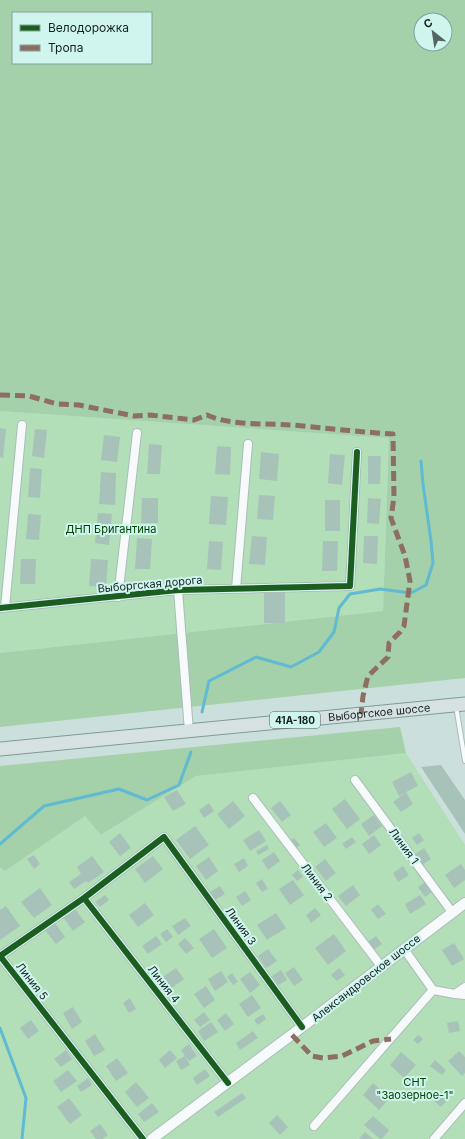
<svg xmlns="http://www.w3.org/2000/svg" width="465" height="1139" font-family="Inter,sans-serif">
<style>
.green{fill:#b2deb8}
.forest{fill:#a4d0aa;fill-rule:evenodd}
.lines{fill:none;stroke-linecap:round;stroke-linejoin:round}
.stream{stroke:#60bad2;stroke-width:3}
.building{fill:#a7c3b9}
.service-casing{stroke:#acbcb9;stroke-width:6}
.minor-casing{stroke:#acbcb9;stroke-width:10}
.tertiary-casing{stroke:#acbcb9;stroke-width:12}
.primary-casing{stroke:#819998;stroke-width:15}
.service{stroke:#f7fafa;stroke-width:4}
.minor{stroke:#f7fafa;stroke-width:8}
.tertiary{stroke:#f7fafa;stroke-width:10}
.primary{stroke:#d6e1e1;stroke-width:13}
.quiet{stroke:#8d6e63;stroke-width:5;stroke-dasharray:10 5;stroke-linecap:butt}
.cycleway-casing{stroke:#cff5ee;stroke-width:8}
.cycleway{stroke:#1b5e20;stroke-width:6}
.labels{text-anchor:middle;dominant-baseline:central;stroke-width:4;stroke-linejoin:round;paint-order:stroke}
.shield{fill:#cff5ee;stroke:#4b615d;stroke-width:1}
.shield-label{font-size:10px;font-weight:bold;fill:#13211f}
.park-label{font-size:11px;fill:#004502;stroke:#cff5ee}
.street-label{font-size:11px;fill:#13211f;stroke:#cff5ee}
</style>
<rect width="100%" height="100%" fill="#cbe0dc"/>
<!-- green -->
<path class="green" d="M0,411L389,438L383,611L0,653Z
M406,753L465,845V1139H0V867L5,871L85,816L102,835L196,776Z"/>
<!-- forest -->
<path class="forest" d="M0,0H465V678L0,727V653L383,611L389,438L0,411ZM13,13H151V63H13ZM421,20H445V44H421Z
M400,727L406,753L196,776L101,835L85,816L5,871L0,867V766Z"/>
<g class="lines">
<!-- stream -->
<path class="stream" d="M202,712L209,681L256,657L291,667L319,652L334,632L339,608L350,594L380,589L411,593L426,585L433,563L431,541L423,484L421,461
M0,844L44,806L119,789L147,800L179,785L191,752
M0,1028L26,1098L22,1139"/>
</g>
<!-- building -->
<path class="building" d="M0,428L6,429L3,458L0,457Z
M35,429L47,430L44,458L32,456Z
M104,435L120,437L117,462L101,460Z
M149,444L162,445L160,474H147Z
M217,446L231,447L230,475L215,474Z
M261,452L279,454L277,481L259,479Z
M330,454L345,455L342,485L328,483Z
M368,456H381L380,484H368Z
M30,468L42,469L40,498L28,497Z
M101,472L116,473L115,505L99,504Z
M259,495L275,496L273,520L257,519Z
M211,496L228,497L226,525L209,524Z
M142,498H158V523H141Z
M368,498L381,499L379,524L367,523Z
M325,500H340V531H325Z
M98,513L112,514L109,545L95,543Z
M28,514L41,515L39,540L26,539Z
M252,536L267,537L265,565L249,564Z
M364,536H378L377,564L363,563Z
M137,538L152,539L150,569H135Z
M209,541L223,542L221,570L207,569Z
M323,541H338L337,571H322Z
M21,559H36L35,584H20Z
M91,559L108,560L106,587L89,586Z
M264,592H285V623H264Z
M441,765L465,800V834L421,767Z
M411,772L418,786L406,792L413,804L401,812L393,802L406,792L399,796L392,782Z
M177,790L186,804L173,811L164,797Z
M345,799L360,819L347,829L332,809Z
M233,801L245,816L229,829L217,814Z
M280,801L291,815L282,822L271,808Z
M209,803L214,811L204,818L199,810Z
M374,815L382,826L369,836L361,824Z
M326,823L337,838L324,847L313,832Z
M195,826L209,845L190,859L176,840Z
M259,830L266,841L250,851L243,840Z
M120,833L131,848L120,856L109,842Z
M419,833L424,840L417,845L412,838Z
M374,835L381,845L369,854L362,844Z
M352,837L356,842L346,849L342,844Z
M294,838L300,845L295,849L289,841Z
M267,845L269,849L258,855L256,851Z
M424,848L431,859L422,865L415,854Z
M274,852L280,861L268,870L262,860Z
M34,855L40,864L34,869L27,859Z
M92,856L104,872L88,883L86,881L74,889L69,882L81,874L77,867Z
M153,856L163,869L145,883L135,869Z
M209,857L218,871L206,880L196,866Z
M244,858L248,866L239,872L234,864Z
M325,859L336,873L326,881L315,867Z
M461,864L465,870V880L454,888L445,875Z
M403,866L409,875L398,882L393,873Z
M298,870L303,877L297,881L292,875Z
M262,879L268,889L262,892L256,883Z
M293,880L304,895L290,905L279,889Z
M425,882L432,892L425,897L418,887Z
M353,885L360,895L346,906L338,896Z
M220,886L225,894L215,900L210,892Z
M40,888L52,905L34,918L21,902Z
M245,891L251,900L242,906L236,897Z
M105,895L109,900L100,907L95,902Z
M420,895L426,904L410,914L405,904Z
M145,903L154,915L138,927L129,915Z
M378,904L386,914L378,919L371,910Z
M6,906L20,926L0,940V910Z
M74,908L85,922L73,931L63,917Z
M315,908L321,915L311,923L306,915Z
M276,913L286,928L267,940L257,925Z
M185,918L191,926L178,935L172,926Z
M55,923L65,937L56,944L45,930Z
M167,929L173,937L166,942L160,934Z
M214,929L227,948L212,958L199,939Z
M334,934L346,951L328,965L315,948Z
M156,936L162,944L148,954L142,946Z
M376,936L382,944L373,950L368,942Z
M185,938L194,948L186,954L178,944Z
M454,943L464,959L452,966L442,950Z
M268,949L277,961L266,968L258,956Z
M294,967L303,980L294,986L285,973Z
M176,968L184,979L169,990L161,978Z
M339,968L345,975L337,981L331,975Z
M281,970L287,980L278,985L272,976Z
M221,971L228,982L215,991L208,979Z
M250,972L260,985L250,993L240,979Z
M232,973L238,982L233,985L227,977Z
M206,986L215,1000L204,1008L194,994Z
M252,995L261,1008L248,1017L239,1004Z
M130,998L136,1009L129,1013L123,1003Z
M73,1007L82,1022L72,1029L63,1013Z
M204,1012L210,1020L200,1027L194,1020Z
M226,1013L234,1024L225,1031L217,1020Z
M263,1014L266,1019L258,1025L254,1020Z
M31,1020L39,1031L28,1039L20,1028Z
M458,1021L460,1031L449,1033L447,1023Z
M211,1022L218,1032L204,1041L198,1031Z
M253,1031L258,1038L240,1050L236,1043Z
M95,1034L105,1050L94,1056L85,1041Z
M418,1035L423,1039L418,1044L413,1040Z
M189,1044L197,1056L189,1061L185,1056L190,1065L181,1070L176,1061L185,1056L181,1050Z
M66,1050L72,1059L61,1067L54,1059Z
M170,1050L177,1058L165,1068L159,1060Z
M459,1051L465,1057V1073L462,1076L448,1061Z
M401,1052L416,1065L404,1078L390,1065Z
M117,1058L128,1073L116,1081L106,1066Z
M435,1060L446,1070L442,1075L430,1066Z
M205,1069L210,1076L197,1085L193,1078Z
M68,1070L77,1081L61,1092L53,1081Z
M88,1078L92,1085L81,1092L77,1086Z
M136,1082L149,1098L137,1107L125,1092Z
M373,1083L390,1098L379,1110L363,1095Z
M442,1092L449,1098L441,1107L434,1101Z
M242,1093L246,1098L218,1117L214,1112Z
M69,1098L82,1115L70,1124L57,1107Z
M152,1103L159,1112L144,1122L138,1114Z
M277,1115L288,1127L280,1135L269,1123Z
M373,1116L389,1130L382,1139H380L364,1125Z
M100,1124L108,1135L102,1139H96L90,1131Z
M365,1132L373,1139H359Z"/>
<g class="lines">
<!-- service casing -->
<g class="service-casing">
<path id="service" d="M456,706L465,761"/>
</g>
<!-- minor casing -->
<g class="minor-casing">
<path id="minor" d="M236,589L248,444
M178,590L189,731
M118,597L137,433
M0,608L178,590L350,586L357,452
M5,608L22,425
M355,780L452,912
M253,798L381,966
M84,898L228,1083
M404,949L433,990L455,994L465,995
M455,994L465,987
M314,1126L433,990
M143,1139L0,956L84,898L164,837L302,1027
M434,1139L465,1103"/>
</g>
<!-- tertiary casing -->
<g class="tertiary-casing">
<path id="tertiary" d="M152,1139L302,1027L465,903"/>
</g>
<!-- primary casing -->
<g class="primary-casing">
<g id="primary">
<path id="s1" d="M0,749L465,704"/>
</g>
</g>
<!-- service -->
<use href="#service" class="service"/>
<!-- minor -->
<use href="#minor" class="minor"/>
<!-- tertiary -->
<use href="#tertiary" class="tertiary"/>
<!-- primary -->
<use href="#primary" class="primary"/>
<!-- quiet -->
<path class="quiet" d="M0,395L29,396L57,404L79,405L134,416L150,415L194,420L207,415C231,426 265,423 292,425C326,428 359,432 393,434L394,497L391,518L405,556L410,581L404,626L400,632L389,643L388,657L368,676L363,696L361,714
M292,1035L312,1056L323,1058L342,1056L373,1041L391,1039"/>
<!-- cycleway casing -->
<g class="cycleway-casing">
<path id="cycleway" d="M0,608L178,590L350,586L357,452
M84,898L228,1083
M143,1139L0,956L84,898L164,837L302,1027"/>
</g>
<!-- cycleway -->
<use href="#cycleway" class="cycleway"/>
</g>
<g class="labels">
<!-- shield labels -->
<rect class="shield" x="270" y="712" width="50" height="16" rx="3"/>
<g class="shield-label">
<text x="295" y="720">41А-180</text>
</g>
<!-- park labels -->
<g class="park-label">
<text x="111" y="529">ДНП Бригантина</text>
<text x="415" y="1082">СНТ<tspan x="415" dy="13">"Заозерное-1"</tspan></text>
</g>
<!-- street labels -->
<g class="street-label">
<text transform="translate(150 584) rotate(-5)">Выборгская дорога</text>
<text stroke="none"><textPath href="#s1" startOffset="381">Выборгское шоссе</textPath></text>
<text transform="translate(404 846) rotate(54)">Линия 1</text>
<text transform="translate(317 882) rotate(53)">Линия 2</text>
<text transform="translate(241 926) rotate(54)">Линия 3</text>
<text transform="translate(366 978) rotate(-38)">Александровское шоссе</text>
<text transform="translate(32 981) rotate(52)">Линия 5</text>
<text transform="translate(164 984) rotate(52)">Линия 4</text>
</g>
</g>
<!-- legend -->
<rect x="12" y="12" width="140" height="52" fill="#cff5ee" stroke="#84a09b"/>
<rect x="20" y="25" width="20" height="6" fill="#1b5e20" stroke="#84a09b"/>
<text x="48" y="32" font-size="12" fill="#13211f">Велодорожка</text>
<rect x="20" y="45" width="20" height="6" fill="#8d6e63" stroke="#84a09b"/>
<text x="48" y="52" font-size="12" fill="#13211f">Тропа</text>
<!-- north arrow -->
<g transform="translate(433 32) rotate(330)"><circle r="19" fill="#cff5ee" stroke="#84a09b"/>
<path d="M0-3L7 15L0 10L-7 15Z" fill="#536461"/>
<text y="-6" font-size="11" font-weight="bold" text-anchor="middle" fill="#13211f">С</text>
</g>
</svg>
